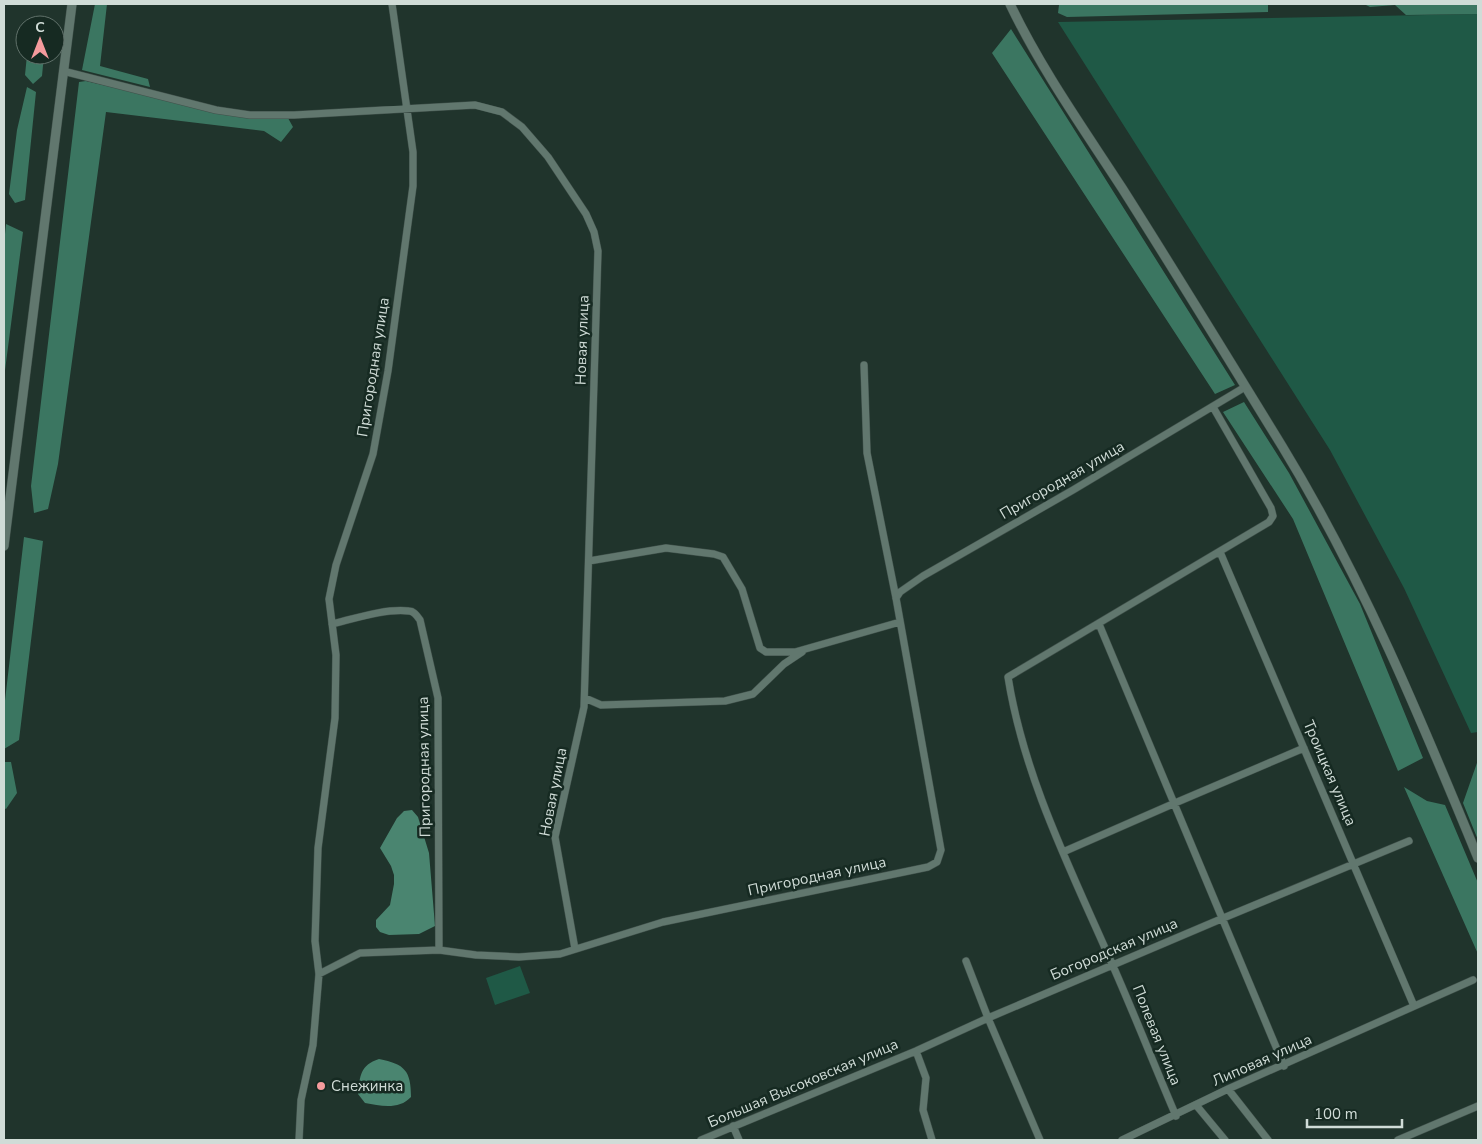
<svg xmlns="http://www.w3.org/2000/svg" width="1482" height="1144" font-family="'Nunito Sans',sans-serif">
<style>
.green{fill:#1f5946}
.forest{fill:#3b7661}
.water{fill:#4a8570}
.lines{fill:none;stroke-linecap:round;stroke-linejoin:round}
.minor-casing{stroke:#40514b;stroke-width:8}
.tertiary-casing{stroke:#40514b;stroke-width:10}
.minor{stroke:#61776e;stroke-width:7}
.tertiary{stroke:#61776e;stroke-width:9}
.poi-dot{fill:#f59b9d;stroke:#162a22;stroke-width:2}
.labels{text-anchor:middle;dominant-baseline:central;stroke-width:5;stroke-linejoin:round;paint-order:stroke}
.street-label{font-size:15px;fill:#d0dcd7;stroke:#162a22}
.poi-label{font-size:15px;fill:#d0dcd7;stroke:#162a22;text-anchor:start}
</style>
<rect width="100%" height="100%" fill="#20342c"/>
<!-- green -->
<path class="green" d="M1478,14V732L1471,733L1404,588L1330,450L1058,22Z
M520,966L530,993L495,1005L486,978Z"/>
<!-- forest -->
<path class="forest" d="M95,4H107L100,66L148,79L150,87L82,70Z
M1089,4H1268V12L1067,17L1058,13L1059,5Z
M1364,4H1478V14L1406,15L1395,5L1370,7Z
M1011,29L1235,385L1215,394L992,53Z
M27,55H44L42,76L33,84L25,75Z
M86,81L232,115L288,118L293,127L281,142L264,131L106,112L58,464L48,509L34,513L31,486L79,82Z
M27,87L36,92L25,200L15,203L9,194L17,130Z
M6,224L23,232L4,378V244Z
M1244,402L1289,473L1360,604L1423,758L1398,771L1293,519L1223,412Z
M24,537L43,541L19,740L4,749V709Z
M1478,760V840L1463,803Z
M4,762H11L17,793L6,809L4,808Z
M1404,787L1427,801L1445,805L1478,883V954Z"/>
<!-- water -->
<path class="water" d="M412,810L418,817L429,853L435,926L419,934L389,935L380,932L376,927V920L390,905L394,884V875L391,866L380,848L397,818L404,811Z
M379,1059C405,1064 411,1071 411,1097C399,1110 381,1106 365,1103L358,1094C360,1076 360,1065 379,1059Z"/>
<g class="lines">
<!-- minor casing -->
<g class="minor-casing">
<path id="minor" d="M63,71L216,110L250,115H294L475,105L502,112L522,127L548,157L586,214L594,232L598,251L584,707L555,837L575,949
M1220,552L1414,1006
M589,561L666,548L714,554L723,557L742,589L760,648L766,652H795L900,622
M896,598L900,592L923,576L1073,490L1245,387
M332,624C353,619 386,608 409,611C414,611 417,616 420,620L438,698L439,950
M1099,624L1284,1066
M585,698L601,705L725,701L753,694L784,664L802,652
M1063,852L1175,803L1304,748
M966,961L988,1018L1040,1140
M319,974L360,953L439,950L476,955L519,957L560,954L663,922L928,867L937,862L941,850L896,598L867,453L864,365
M916,1051L926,1078L923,1110L932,1140
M1228,1089L1268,1140
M1196,1105L1225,1140
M1176,1116C1152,1060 1130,1003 1105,948C1066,860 1023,772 1008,677L1269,522L1273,516L1271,508L1213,407
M733,1126L739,1140
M299,1140L301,1100L313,1045L319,974L315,941L318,848L335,718L336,655L329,599L336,565L373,454L388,371L413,186V152L392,4
M701,1140L916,1051L988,1018L1221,919L1409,841
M1122,1140L1228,1089L1473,980
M1398,1140L1478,1106"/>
</g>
<!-- tertiary casing -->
<g class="tertiary-casing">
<path id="tertiary" d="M1010,4C1041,69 1083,128 1122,188C1176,273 1229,360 1282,446C1362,577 1420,717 1478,858
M4,546L72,4"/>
</g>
<!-- minor -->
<use href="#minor" class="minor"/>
<!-- tertiary -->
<use href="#tertiary" class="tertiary"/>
</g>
<!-- markers -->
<circle class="poi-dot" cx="321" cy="1086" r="5"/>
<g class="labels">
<!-- street labels -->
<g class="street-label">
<text transform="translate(582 340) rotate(-88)">Новая улица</text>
<text transform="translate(373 367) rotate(-81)">Пригородная улица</text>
<text transform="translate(1062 480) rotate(-30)">Пригородная улица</text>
<text transform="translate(424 767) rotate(-91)">Пригородная улица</text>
<text transform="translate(1330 773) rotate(67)">Троицкая улица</text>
<text transform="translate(553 792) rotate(-79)">Новая улица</text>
<text transform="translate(817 876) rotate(-12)">Пригородная улица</text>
<text transform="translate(1114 949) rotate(-23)">Богородская улица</text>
<text transform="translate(1157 1035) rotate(68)">Полевая улица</text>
<text transform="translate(1262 1060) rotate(-24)">Липовая улица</text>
<text transform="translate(803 1083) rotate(-23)">Большая Высоковская улица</text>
</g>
<!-- poi labels -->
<g class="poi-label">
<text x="331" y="1086">Снежинка</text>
</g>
</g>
<!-- border -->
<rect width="1482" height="1144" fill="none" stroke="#d0dcd7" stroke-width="10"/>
<!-- north arrow -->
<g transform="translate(40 40)"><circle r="24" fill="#162a22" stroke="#60716a"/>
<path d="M0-4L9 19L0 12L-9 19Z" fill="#f59b9d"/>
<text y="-8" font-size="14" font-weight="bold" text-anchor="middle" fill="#d0dcd7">С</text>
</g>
<!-- scale -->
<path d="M1307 1119v8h95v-8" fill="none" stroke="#d0dcd7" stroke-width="2.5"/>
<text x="1314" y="1119" font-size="15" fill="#d0dcd7" stroke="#162a22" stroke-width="4" paint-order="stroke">100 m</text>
</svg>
